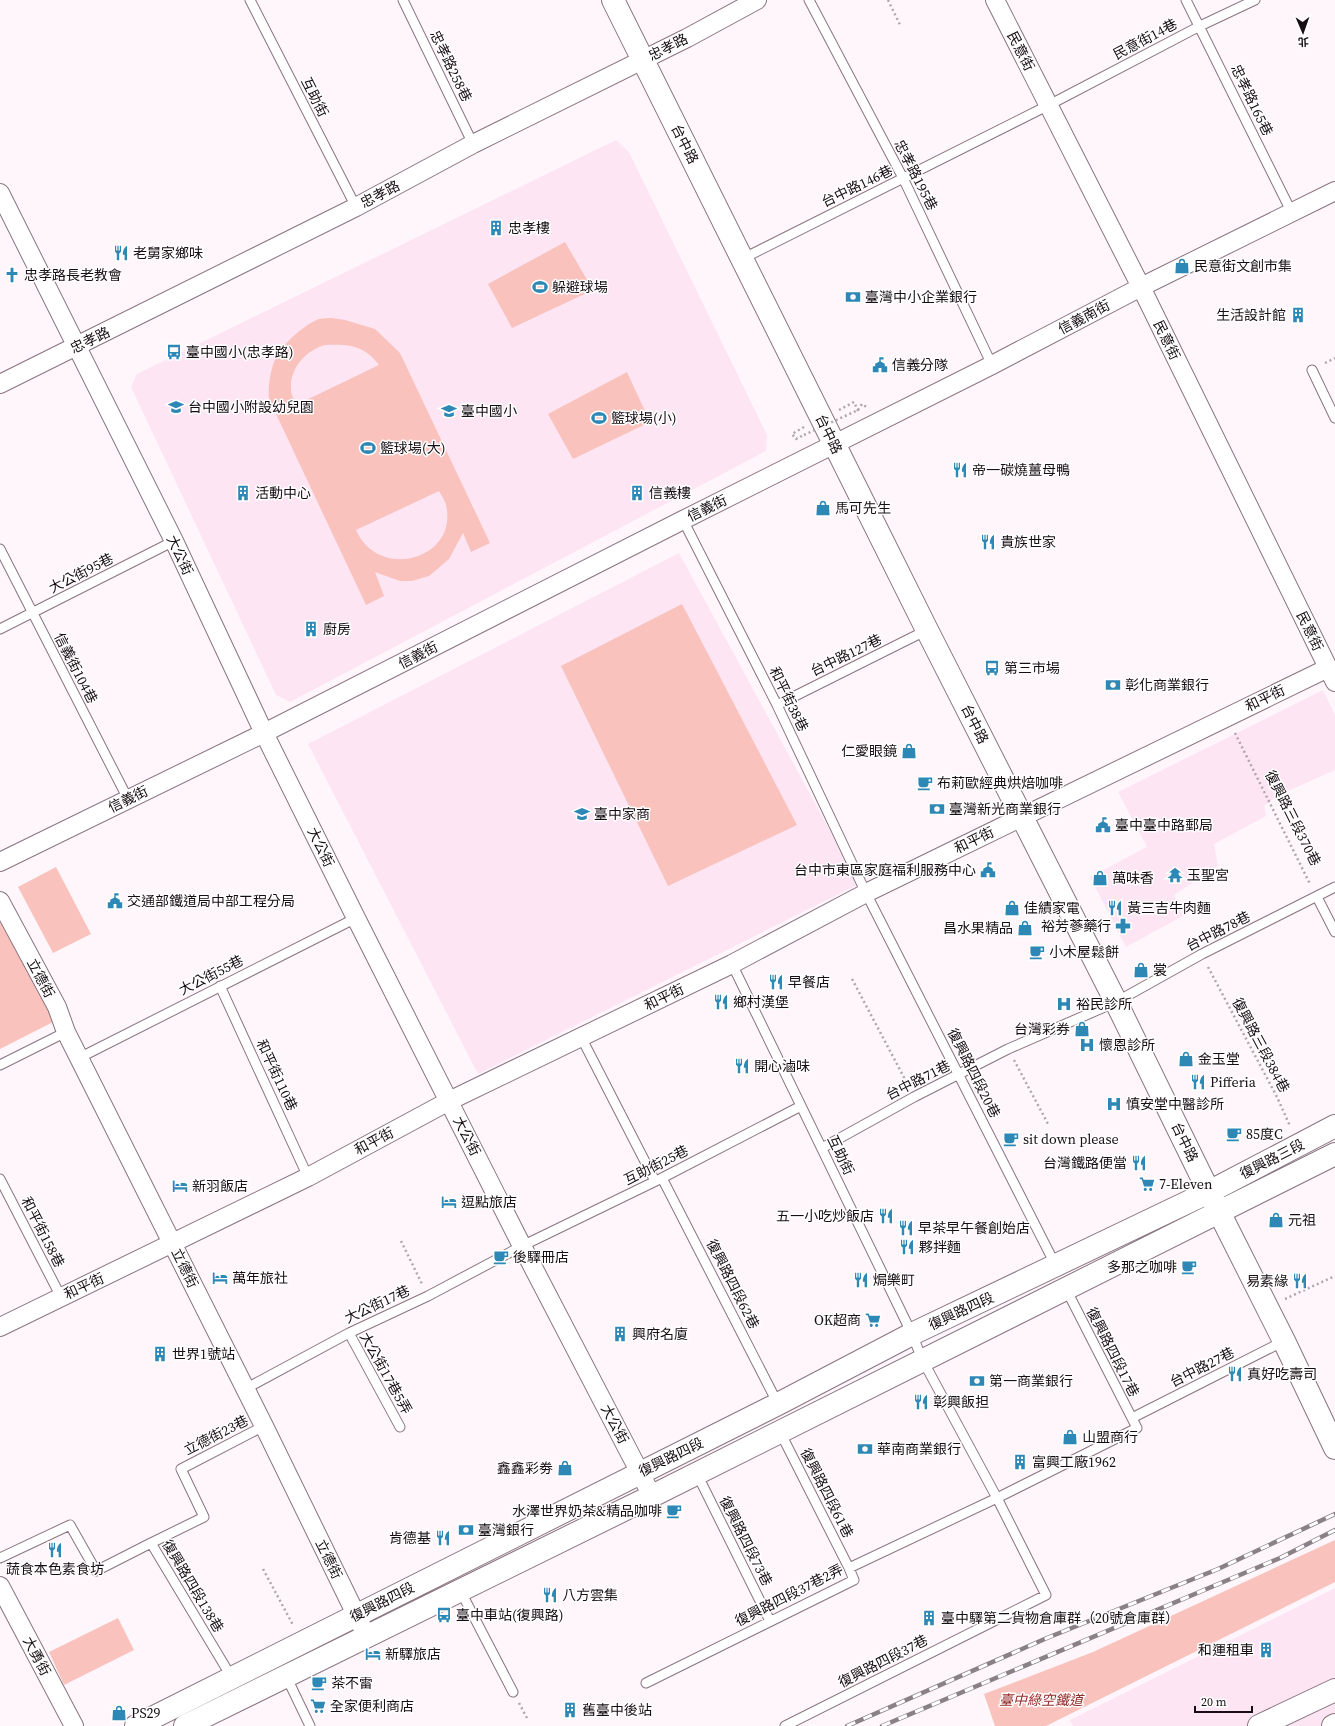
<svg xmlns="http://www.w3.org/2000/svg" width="1335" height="1726" font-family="'Source Serif 4','Noto Sans TC',serif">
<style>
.built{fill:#fde5f3}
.green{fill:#fac2bc;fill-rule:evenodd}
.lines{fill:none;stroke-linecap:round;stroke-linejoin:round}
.lane-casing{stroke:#897480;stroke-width:11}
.street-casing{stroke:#897480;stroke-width:20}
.secondary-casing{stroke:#897480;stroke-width:24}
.path{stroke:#aea6ab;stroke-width:2.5;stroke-dasharray:2 3;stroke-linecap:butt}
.lane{stroke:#fff;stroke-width:9}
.street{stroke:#fff;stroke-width:18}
.secondary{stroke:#fff;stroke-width:22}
.rail-casing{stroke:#898186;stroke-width:4.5}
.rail{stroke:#fff;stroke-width:3;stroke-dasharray:9;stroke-linecap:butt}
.path-bridge{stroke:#aea6ab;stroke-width:2.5;stroke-dasharray:2 3;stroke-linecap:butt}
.labels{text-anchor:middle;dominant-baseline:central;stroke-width:3;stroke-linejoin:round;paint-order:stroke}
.street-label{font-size:14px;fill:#160e13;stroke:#fff}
.poi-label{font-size:14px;fill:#160e13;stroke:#fff;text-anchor:start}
.park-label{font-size:14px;font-style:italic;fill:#942d2a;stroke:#fff}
</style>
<rect width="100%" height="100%" fill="#fff6fb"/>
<!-- built -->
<path class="built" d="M616,140L629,152L767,435L766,451L290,702L276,695L131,387L137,374Z
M679,553L859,884L478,1074L308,744Z
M1323,690L1335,715V770L1279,795L1264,806L1266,816L1214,844L1218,866L1174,895L1183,916L1126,947L1090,877L1147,847L1118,792Z
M1335,1588V1726H1073L1070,1720Z"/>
<!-- green -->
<path class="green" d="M565,242L593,290L512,328L488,284Z
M332,318L345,320L375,329L400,353L490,543L471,552L463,533L449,559L429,576L412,581H400L375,572L384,596L366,605L269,399C268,388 270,373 274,362C281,345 302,326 319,319C323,318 328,318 332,318ZM325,345C349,344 364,345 379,365L296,405C294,400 291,394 291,390C289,369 306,350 325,345ZM439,491C441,495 445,500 446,505C459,559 379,582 356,530Z
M627,372L650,422L573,459L548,414Z
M682,604L797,825L668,886L561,666Z
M56,867L91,934L53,953L18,887Z
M0,915L55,1021L0,1049Z
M1335,1540V1582L1046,1726H995L984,1694L1093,1652Z
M118,1618L134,1650L64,1685L49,1652Z"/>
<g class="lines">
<!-- lane casing -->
<g class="lane-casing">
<path id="lane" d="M250,0L356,207
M403,0L473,144
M809,0L903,178L992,365
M1186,0L1292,213
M742,259L1049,105L1200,26L1255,0
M1312,370L1335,418
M683,520L777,705L866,893L1056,1266
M0,549L128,799
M0,629L174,541
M777,705L927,630
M1317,897L1335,932
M732,964L912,1334L922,1359L997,1498L1046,1595L785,1726
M220,986L308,1177
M581,1037L655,1181
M79,1058L356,918
M0,1065L66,1032
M822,1148L914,1097L1008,1049L1116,1002L1202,954L1335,887
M662,1178L778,1404
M0,1179L61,1297
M349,1333L400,1427
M245,1389L349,1333L428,1296L522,1246L662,1178L801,1106
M1132,1418L1284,1341
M780,1432L849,1568
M697,1474L770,1621
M151,1543L204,1517L181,1469L264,1426
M0,1558L70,1525L96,1571L151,1543L232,1678
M460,1590L513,1692
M286,1676L310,1726
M646,1683L854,1580L849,1568L997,1498L1137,1428L1066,1289"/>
</g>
<!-- street casing -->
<g class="street-casing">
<path id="street" d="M995,0L1141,287L1335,682
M0,193L174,541L264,733L356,918L522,1246L652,1496
M0,384L356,207L473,144L687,38L757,0
M0,862L264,733L683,520L992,365L1141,287L1335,191
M0,901L57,1007L66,1032L264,1426L367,1637
M0,1327L308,1177L449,1101L732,964L866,893L1328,668
M0,1586L74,1726"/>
</g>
<!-- secondary casing -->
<g class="secondary-casing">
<path id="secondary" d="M613,0L927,630L1116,1002L1209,1192L1284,1341L1335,1448
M136,1726L778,1404L912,1334L1209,1192L1335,1126
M185,1726L652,1496L1335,1154
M1259,1726L1335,1690
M1333,1726L1335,1725"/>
</g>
<!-- path -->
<path class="path" d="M888,0L901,27
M1325,363L1335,358
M839,410L854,402L859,413
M858,410L862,404L868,408
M804,427L792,434L796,439L804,435
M1235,733L1310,884
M1208,967L1277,1097L1290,1126
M852,979L908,1085
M1014,1060L1048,1124
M401,1241L422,1284
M1285,1299L1335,1276
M263,1569L293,1625
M519,1703L527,1718"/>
<!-- lane -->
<use href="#lane" class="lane"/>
<!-- street -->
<use href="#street" class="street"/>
<!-- secondary -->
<use href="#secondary" class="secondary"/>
<!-- rail casing -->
<g class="rail-casing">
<path id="rail" d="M847,1726L1047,1638L1218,1569L1335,1514
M882,1726L1280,1558L1335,1530"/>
</g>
<!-- rail -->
<use href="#rail" class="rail"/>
<!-- path-bridge -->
<path class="path-bridge" d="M804,435L858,410"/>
</g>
<!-- icons -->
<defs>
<g id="building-bare" transform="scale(1.2)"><path d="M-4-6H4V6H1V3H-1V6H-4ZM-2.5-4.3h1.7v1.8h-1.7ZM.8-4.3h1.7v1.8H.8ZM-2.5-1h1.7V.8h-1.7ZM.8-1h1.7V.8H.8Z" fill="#2d88b5" stroke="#fff" stroke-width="2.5" paint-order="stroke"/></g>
<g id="restaurant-bare" transform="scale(1.2)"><path d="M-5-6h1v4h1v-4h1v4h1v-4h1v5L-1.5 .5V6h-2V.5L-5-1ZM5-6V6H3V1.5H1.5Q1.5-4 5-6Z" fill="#2d88b5" stroke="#fff" stroke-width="2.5" paint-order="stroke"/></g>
<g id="shop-bare" transform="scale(1.2)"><path d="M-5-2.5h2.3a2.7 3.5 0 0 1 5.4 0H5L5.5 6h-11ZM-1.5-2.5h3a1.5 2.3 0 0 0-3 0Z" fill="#2d88b5" stroke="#fff" stroke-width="2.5" paint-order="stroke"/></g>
<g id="church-bare" transform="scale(1.2)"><path d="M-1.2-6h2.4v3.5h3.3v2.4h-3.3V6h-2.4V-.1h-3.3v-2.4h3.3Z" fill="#2d88b5" stroke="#fff" stroke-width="2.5" paint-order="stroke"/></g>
<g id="stadium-bare" transform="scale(1.2)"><path d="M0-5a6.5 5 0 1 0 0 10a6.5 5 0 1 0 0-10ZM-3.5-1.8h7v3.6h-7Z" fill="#2d88b5" stroke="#fff" stroke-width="2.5" paint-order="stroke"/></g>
<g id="bank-bare" transform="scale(1.2)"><path d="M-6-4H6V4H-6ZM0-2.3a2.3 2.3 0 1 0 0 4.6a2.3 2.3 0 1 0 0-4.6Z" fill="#2d88b5" stroke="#fff" stroke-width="2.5" paint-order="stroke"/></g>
<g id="bus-bare" transform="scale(1.2)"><path d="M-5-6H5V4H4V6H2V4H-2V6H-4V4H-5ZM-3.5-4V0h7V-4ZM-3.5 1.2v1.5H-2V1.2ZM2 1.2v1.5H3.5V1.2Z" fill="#2d88b5" stroke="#fff" stroke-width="2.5" paint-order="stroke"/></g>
<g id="civic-bare" transform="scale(1.2)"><path d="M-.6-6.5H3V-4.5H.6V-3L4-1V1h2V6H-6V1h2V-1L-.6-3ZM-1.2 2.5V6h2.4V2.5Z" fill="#2d88b5" stroke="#fff" stroke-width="2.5" paint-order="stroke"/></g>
<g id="school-bare" transform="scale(1.2)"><path d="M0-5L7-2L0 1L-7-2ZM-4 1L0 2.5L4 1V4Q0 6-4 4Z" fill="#2d88b5" stroke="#fff" stroke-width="2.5" paint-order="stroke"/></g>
<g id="cafe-bare" transform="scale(1.2)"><path d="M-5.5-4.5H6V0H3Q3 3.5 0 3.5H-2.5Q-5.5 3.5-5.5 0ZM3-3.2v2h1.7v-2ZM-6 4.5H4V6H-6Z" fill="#2d88b5" stroke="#fff" stroke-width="2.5" paint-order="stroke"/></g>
<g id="temple-bare" transform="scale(1.2)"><path d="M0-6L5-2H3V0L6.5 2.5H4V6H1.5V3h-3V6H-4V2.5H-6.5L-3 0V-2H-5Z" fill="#2d88b5" stroke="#fff" stroke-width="2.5" paint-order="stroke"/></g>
<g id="pharmacy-bare" transform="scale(1.2)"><path d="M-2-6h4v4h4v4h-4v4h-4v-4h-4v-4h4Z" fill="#2d88b5" stroke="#fff" stroke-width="2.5" paint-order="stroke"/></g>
<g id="hospital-bare" transform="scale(1.2)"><path d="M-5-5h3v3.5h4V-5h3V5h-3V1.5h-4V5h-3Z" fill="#2d88b5" stroke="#fff" stroke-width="2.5" paint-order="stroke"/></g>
<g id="supermarket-bare" transform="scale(1.2)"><path d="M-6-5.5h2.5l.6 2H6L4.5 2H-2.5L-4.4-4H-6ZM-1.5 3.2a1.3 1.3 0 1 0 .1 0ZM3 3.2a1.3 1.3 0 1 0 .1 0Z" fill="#2d88b5" stroke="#fff" stroke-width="2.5" paint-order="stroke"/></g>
<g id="hotel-bare" transform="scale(1.2)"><path d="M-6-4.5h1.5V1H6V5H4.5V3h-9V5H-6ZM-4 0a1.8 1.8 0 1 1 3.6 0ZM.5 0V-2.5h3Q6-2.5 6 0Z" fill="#2d88b5" stroke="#fff" stroke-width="2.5" paint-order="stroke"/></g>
</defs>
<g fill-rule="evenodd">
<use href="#building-bare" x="496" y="228"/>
<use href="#restaurant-bare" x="121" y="253"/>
<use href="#shop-bare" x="1182" y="266"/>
<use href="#church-bare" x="12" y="275"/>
<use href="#stadium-bare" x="540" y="287"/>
<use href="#bank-bare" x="853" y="297"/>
<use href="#building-bare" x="1298" y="315"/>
<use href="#bus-bare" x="174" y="352"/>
<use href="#civic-bare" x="880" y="365"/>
<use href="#school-bare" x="176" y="407"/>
<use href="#school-bare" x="449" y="411"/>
<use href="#stadium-bare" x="599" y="418"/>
<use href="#stadium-bare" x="368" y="448"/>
<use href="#restaurant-bare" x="960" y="470"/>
<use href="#building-bare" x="243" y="493"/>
<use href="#building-bare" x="637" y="493"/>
<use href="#shop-bare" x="823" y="508"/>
<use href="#restaurant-bare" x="988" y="542"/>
<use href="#building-bare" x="311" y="629"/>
<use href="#bus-bare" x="992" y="668"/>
<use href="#bank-bare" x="1113" y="685"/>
<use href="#shop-bare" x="909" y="751"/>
<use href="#cafe-bare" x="925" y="783"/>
<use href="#bank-bare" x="937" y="809"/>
<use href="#school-bare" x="582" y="814"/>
<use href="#civic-bare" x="1103" y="825"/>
<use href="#civic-bare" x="988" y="870"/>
<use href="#temple-bare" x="1175" y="875"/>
<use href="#shop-bare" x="1100" y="878"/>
<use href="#civic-bare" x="115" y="901"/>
<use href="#shop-bare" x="1012" y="908"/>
<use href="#restaurant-bare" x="1115" y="908"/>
<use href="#pharmacy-bare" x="1123" y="926"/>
<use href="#shop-bare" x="1025" y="928"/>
<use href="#cafe-bare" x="1037" y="952"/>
<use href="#shop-bare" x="1141" y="970"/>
<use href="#restaurant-bare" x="776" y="982"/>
<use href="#restaurant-bare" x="721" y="1002"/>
<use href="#hospital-bare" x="1064" y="1004"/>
<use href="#shop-bare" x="1082" y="1029"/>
<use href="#hospital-bare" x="1087" y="1045"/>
<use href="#shop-bare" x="1186" y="1059"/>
<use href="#restaurant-bare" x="742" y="1066"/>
<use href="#restaurant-bare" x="1198" y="1082"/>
<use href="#hospital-bare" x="1114" y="1104"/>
<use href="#cafe-bare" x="1234" y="1134"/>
<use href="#cafe-bare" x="1011" y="1139"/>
<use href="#restaurant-bare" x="1139" y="1163"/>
<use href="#supermarket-bare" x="1147" y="1184"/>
<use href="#hotel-bare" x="180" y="1186"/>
<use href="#hotel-bare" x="449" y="1202"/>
<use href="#restaurant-bare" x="886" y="1216"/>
<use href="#shop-bare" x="1276" y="1220"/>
<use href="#restaurant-bare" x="906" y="1228"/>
<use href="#restaurant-bare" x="907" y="1247"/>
<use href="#cafe-bare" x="501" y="1257"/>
<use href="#cafe-bare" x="1189" y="1267"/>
<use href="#hotel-bare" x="220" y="1278"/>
<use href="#restaurant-bare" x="861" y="1280"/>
<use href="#restaurant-bare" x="1300" y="1281"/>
<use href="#supermarket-bare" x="873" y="1320"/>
<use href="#building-bare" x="620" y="1334"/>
<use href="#building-bare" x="160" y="1354"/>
<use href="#restaurant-bare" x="1235" y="1374"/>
<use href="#bank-bare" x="977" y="1381"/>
<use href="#restaurant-bare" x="921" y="1402"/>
<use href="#shop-bare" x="1070" y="1437"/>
<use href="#bank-bare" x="865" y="1449"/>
<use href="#building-bare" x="1020" y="1462"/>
<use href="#shop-bare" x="565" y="1468"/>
<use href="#cafe-bare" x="674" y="1511"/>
<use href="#bank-bare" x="466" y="1530"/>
<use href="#restaurant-bare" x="443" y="1538"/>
<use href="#restaurant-bare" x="55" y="1550"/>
<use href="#restaurant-bare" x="550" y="1595"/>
<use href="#bus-bare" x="444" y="1615"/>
<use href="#building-bare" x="929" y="1618"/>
<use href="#building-bare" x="1266" y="1650"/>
<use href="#hotel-bare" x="373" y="1654"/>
<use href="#cafe-bare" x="319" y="1683"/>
<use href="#supermarket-bare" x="318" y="1706"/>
<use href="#building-bare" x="570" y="1710"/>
<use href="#shop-bare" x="119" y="1713"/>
</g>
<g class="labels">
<!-- street labels -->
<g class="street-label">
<text transform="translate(1145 39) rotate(-28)">民意街14巷</text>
<text transform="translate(668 47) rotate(-27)">忠孝路</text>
<text transform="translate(1021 51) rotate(63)">民意街</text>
<text transform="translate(451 66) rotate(64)">忠孝路258巷</text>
<text transform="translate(315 97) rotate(63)">互助街</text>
<text transform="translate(1252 100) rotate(64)">忠孝路165巷</text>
<text transform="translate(685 144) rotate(63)">台中路</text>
<text transform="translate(916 175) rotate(63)">忠孝路195巷</text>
<text transform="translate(857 186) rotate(-26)">台中路146巷</text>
<text transform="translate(380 194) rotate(-28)">忠孝路</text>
<text transform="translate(1084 317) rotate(-28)">信義南街</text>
<text transform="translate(90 340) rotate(-26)">忠孝路</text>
<text transform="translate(1167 340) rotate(64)">民意街</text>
<text transform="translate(829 434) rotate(64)">台中路</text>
<text transform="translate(707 508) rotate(-26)">信義街</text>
<text transform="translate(180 555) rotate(65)">大公街</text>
<text transform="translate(81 573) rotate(-27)">大公街95巷</text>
<text transform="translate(1310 631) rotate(64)">民意街</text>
<text transform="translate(418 655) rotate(-27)">信義街</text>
<text transform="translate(846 655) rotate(-26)">台中路127巷</text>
<text transform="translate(76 668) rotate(63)">信義街104巷</text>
<text transform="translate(1265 698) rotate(-26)">和平街</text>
<text transform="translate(789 699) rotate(64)">和平街38巷</text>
<text transform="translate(975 724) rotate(63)">台中路</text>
<text transform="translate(128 799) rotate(-26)">信義街</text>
<text transform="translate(1293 818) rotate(63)">復興路三段370巷</text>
<text transform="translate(974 840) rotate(-26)">和平街</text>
<text transform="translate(321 847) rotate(64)">大公街</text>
<text transform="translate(1218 931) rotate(-27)">台中路78巷</text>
<text transform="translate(211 975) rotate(-27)">大公街55巷</text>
<text transform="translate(41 978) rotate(62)">立德街</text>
<text transform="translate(664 997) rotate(-26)">和平街</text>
<text transform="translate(1261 1045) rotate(62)">復興路三段384巷</text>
<text transform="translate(974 1073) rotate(63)">復興路四段20巷</text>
<text transform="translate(277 1075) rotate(65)">和平街110巷</text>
<text transform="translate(918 1080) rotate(-27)">台中路71巷</text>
<text transform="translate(467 1136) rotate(63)">大公街</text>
<text transform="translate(374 1141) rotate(-28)">和平街</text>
<text transform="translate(1185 1142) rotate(64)">台中路</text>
<text transform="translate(841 1155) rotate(64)">互助街</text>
<text transform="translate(1272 1159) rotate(-27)">復興路三段</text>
<text transform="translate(656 1165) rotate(-27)">互助街25巷</text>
<text transform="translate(43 1232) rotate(63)">和平街158巷</text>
<text transform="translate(185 1268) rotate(64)">立德街</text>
<text transform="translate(733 1284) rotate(63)">復興路四段62巷</text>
<text transform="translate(84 1286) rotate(-25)">和平街</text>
<text transform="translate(377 1304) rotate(-25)">大公街17巷</text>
<text transform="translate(961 1311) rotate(-25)">復興路四段</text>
<text transform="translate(1113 1352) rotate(63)">復興路四段17巷</text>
<text transform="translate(1202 1367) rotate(-27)">台中路27巷</text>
<text transform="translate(386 1373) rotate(61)">大公街17巷5弄</text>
<text transform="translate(615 1424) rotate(62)">大公街</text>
<text transform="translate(216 1435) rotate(-27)">立德街23巷</text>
<text transform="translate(671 1457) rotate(-26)">復興路四段</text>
<text transform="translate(827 1493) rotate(63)">復興路四段61巷</text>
<text transform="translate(746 1541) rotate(63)">復興路四段73巷</text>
<text transform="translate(329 1559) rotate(64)">立德街</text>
<text transform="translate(193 1586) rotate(59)">復興路四段138巷</text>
<text transform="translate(789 1595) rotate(-27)">復興路四段37巷2弄</text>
<text transform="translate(382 1602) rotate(-27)">復興路四段</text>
<text transform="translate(37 1656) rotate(62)">大勇街</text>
<text transform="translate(883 1661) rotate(-27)">復興路四段37巷</text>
</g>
<!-- poi labels -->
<g class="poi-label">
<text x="508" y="228">忠孝樓</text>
<text x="133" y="253">老舅家鄉味</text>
<text x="1194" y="266">民意街文創市集</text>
<text x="24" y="275">忠孝路長老教會</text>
<text x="552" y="287">躲避球場</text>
<text x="865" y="297">臺灣中小企業銀行</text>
<text x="1286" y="315" text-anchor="end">生活設計館</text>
<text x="186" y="352">臺中國小(忠孝路)</text>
<text x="892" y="365">信義分隊</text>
<text x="188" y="407">台中國小附設幼兒園</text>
<text x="461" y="411">臺中國小</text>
<text x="611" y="418">籃球場(小)</text>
<text x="380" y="448">籃球場(大)</text>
<text x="972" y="470">帝一碳燒薑母鴨</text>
<text x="255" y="493">活動中心</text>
<text x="649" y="493">信義樓</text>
<text x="835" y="508">馬可先生</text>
<text x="1000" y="542">貴族世家</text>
<text x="323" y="629">廚房</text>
<text x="1004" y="668">第三市場</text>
<text x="1125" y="685">彰化商業銀行</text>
<text x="897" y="751" text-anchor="end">仁愛眼鏡</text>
<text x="937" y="783">布莉歐經典烘焙咖啡</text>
<text x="949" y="809">臺灣新光商業銀行</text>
<text x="594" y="814">臺中家商</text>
<text x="1115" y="825">臺中臺中路郵局</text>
<text x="976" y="870" text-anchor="end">台中市東區家庭福利服務中心</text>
<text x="1187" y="875">玉聖宮</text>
<text x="1112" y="878">萬味香</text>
<text x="127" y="901">交通部鐵道局中部工程分局</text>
<text x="1024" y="908">佳績家電</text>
<text x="1127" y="908">黃三吉牛肉麵</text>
<text x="1111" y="926" text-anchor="end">裕芳蔘藥行</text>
<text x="1013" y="928" text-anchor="end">昌水果精品</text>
<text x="1049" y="952">小木屋鬆餅</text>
<text x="1153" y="970">裳</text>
<text x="788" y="982">早餐店</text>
<text x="733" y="1002">鄉村漢堡</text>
<text x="1076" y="1004">裕民診所</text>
<text x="1070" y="1029" text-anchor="end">台灣彩券</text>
<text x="1099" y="1045">懷恩診所</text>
<text x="1198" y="1059">金玉堂</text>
<text x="754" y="1066">開心滷味</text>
<text x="1210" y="1082">Pifferia</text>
<text x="1126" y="1104">慎安堂中醫診所</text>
<text x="1246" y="1134">85度C</text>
<text x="1023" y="1139">sit down please</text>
<text x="1127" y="1163" text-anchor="end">台灣鐵路便當</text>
<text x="1159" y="1184">7-Eleven</text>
<text x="192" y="1186">新羽飯店</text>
<text x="461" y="1202">逗點旅店</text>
<text x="874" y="1216" text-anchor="end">五一小吃炒飯店</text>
<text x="1288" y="1220">元祖</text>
<text x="918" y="1228">早茶早午餐創始店</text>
<text x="919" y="1247">夥拌麵</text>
<text x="513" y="1257">後驛冊店</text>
<text x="1177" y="1267" text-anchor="end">多那之咖啡</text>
<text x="232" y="1278">萬年旅社</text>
<text x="873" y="1280">焗樂町</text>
<text x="1288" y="1281" text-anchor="end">易素緣</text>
<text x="861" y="1320" text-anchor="end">OK超商</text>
<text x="632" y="1334">興府名廈</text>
<text x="172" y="1354">世界1號站</text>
<text x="1247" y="1374">真好吃壽司</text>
<text x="989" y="1381">第一商業銀行</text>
<text x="933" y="1402">彰興飯担</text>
<text x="1082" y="1437">山盟商行</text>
<text x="877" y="1449">華南商業銀行</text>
<text x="1032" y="1462">富興工廠1962</text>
<text x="553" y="1468" text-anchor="end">鑫鑫彩劵</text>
<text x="662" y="1511" text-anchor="end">水澤世界奶茶&amp;精品咖啡</text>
<text x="478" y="1530">臺灣銀行</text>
<text x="431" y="1538" text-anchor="end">肯德基</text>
<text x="55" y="1569" text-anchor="middle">蔬食本色素食坊</text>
<text x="562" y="1595">八方雲集</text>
<text x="456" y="1615">臺中車站(復興路)</text>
<text x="941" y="1618">臺中驛第二貨物倉庫群（20號倉庫群）</text>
<text x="1254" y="1650" text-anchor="end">和運租車</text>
<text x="385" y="1654">新驛旅店</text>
<text x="331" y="1683">茶不雷</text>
<text x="330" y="1706">全家便利商店</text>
<text x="582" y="1710">舊臺中後站</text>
<text x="131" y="1713">PS29</text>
</g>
<!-- park labels -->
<g class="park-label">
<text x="1041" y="1700">臺中綠空鐵道</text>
</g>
</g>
<!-- north arrow -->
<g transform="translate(1303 32) rotate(178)" stroke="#ffffff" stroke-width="3" paint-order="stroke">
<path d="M0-3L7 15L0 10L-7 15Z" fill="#160e13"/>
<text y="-6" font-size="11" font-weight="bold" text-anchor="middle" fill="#160e13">北</text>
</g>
<!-- scale -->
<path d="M1195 1706v6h57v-6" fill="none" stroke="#160e13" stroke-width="2"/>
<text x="1201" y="1706" font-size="12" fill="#160e13" stroke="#ffffff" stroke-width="3" paint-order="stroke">20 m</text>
</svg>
